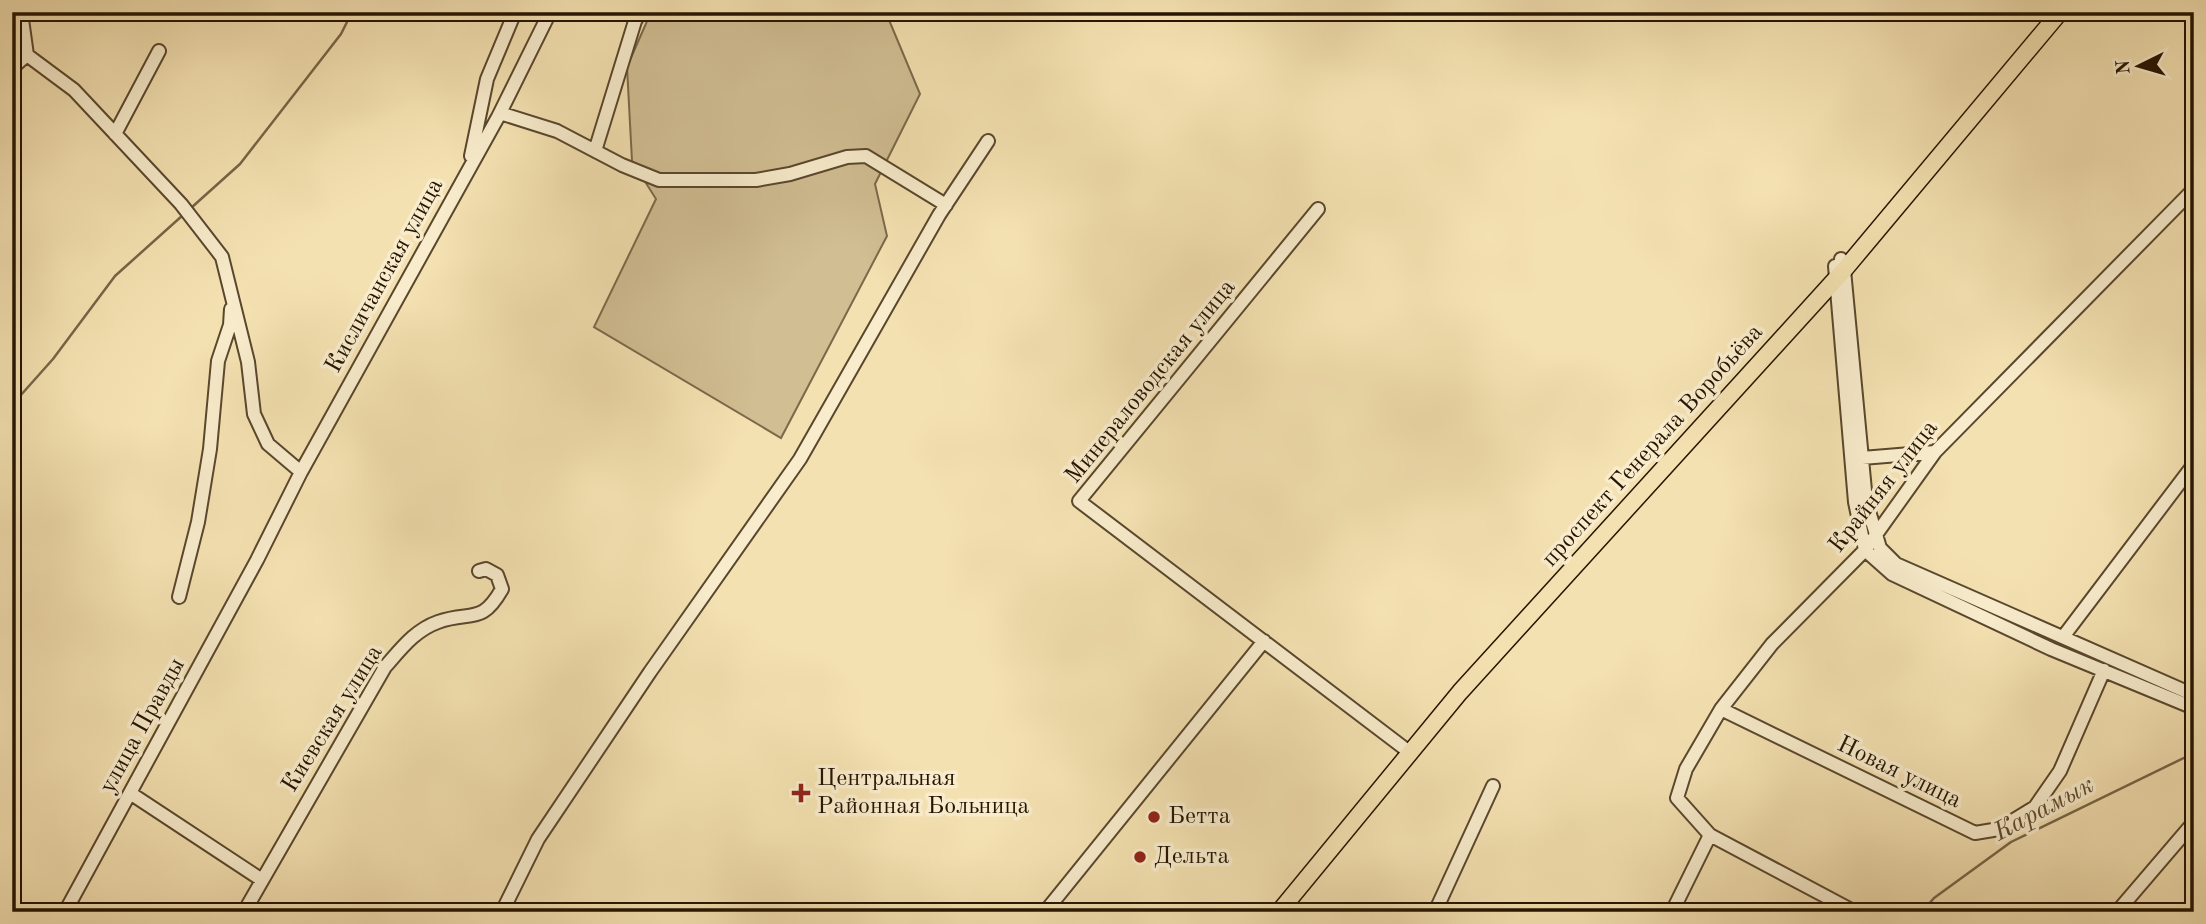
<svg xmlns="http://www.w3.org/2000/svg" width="2206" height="924" font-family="'Old Standard TT',serif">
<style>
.green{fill:#d1be93;stroke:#7b694a;stroke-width:2}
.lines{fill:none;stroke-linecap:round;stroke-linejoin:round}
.stream{stroke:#776547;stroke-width:2.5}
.minor-casing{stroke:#59472d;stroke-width:16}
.major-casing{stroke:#251401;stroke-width:19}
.minor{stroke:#f8eccc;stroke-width:12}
.major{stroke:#f4e1b1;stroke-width:16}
.poi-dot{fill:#8f2418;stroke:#f8eccc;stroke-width:2.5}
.labels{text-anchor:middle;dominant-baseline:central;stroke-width:7;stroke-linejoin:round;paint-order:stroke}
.street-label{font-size:24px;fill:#251401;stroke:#f8eccc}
.poi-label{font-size:24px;fill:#251401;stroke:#f8eccc;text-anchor:start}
.water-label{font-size:26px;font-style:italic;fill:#5c4a2f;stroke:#f8eccc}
</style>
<rect width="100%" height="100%" fill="#f4e1b1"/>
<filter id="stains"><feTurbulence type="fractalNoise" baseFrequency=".00286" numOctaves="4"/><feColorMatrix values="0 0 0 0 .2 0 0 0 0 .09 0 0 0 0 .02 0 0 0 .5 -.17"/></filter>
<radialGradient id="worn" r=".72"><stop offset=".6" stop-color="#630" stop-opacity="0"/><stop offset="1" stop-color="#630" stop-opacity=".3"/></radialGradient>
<!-- green -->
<path class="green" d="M651,12H893L889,20L920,94L875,184L887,236L781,438L594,327L656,199L632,161L627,67Z"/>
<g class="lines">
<!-- stream -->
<path class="stream" d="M191,208L240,164L341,34L352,12
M12,405L53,359L115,276L183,215
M1922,912L1934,898L2011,842L2194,753"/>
<!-- minor casing -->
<g class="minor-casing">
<path id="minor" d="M21,12L27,55L74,90L181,204L222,257L248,362L254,414L268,444L301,472
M12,68L27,55
M500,113L557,131L622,165L659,180H756L790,174L847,157L866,156L946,205
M115,134L159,51
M595,151L635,21L640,12
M471,156L487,79L515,12
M1318,209L1079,501L1404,748
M1841,259L1844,270L1866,501L1880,548L1896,564L2194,695
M1835,266L1855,502L1865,550L1892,574L2051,649L2194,708
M1862,458L1935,452
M179,597L198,522L210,449L218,361L230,325L231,309
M2063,637L2194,464
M1721,709L1975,833L1999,829L2035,807L2060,771L2104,670
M130,793L262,880
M1710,835L1855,912
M65,912L257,560L301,472L498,117L550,12
M244,912L385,667C401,649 415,630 438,622C471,610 481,626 502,589L497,575L486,569L479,571
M502,912L538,839L650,672L800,459L939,215L988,141
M1045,912L1264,641
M1435,912L1493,786
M1672,912L1710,835L1677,798L1686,769L1721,709L1772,644L1865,550L1935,452L2194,189
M2117,912L2194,822"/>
</g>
<!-- major casing -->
<g class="major-casing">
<path id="major" d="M1279,912L1460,692L1844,270L2060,12"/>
</g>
<!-- minor -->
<use href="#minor" class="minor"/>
<!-- major -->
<use href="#major" class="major"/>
</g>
<!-- markers -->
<g class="poi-dot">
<path d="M797.5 782.5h7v7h7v7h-7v7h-7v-7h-7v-7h7z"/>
<circle cx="1154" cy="817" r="7"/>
<circle cx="1140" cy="857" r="7"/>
</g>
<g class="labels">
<!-- street labels -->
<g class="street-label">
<text transform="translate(385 276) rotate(-61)">Кисличанская улица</text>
<text transform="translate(1151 382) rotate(-51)">Минераловодская улица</text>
<text transform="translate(1653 446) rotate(-48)">проспект Генерала Воробьёва</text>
<text transform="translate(1884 487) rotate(-52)">Крайняя улица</text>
<text transform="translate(333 719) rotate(-58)">Киевская улица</text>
<text transform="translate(143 726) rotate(-61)">улица Правды</text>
<text transform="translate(1899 773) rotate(26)">Новая улица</text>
</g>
<!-- poi labels -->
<g class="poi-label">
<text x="817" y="779">Центральная<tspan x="817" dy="28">Районная Больница</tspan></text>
<text x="1168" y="817">Бетта</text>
<text x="1154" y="857">Дельта</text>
</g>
<!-- water labels -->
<g class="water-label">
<text transform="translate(2044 809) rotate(-28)">Карамык</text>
</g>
</g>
<!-- margin -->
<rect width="2206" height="924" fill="none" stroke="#f4e1b1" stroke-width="42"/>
<rect x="14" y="14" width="2178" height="896" fill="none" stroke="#251401" stroke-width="3.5"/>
<rect x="21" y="21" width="2164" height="882" fill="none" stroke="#251401" stroke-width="2"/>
<!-- north arrow -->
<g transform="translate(2139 66) rotate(265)" stroke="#f8eccc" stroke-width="5" paint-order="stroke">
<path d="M0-5L12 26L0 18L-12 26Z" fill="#251401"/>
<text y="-10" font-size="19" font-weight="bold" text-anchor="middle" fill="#251401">N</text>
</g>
<rect width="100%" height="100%" filter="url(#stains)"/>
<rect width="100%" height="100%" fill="url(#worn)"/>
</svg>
